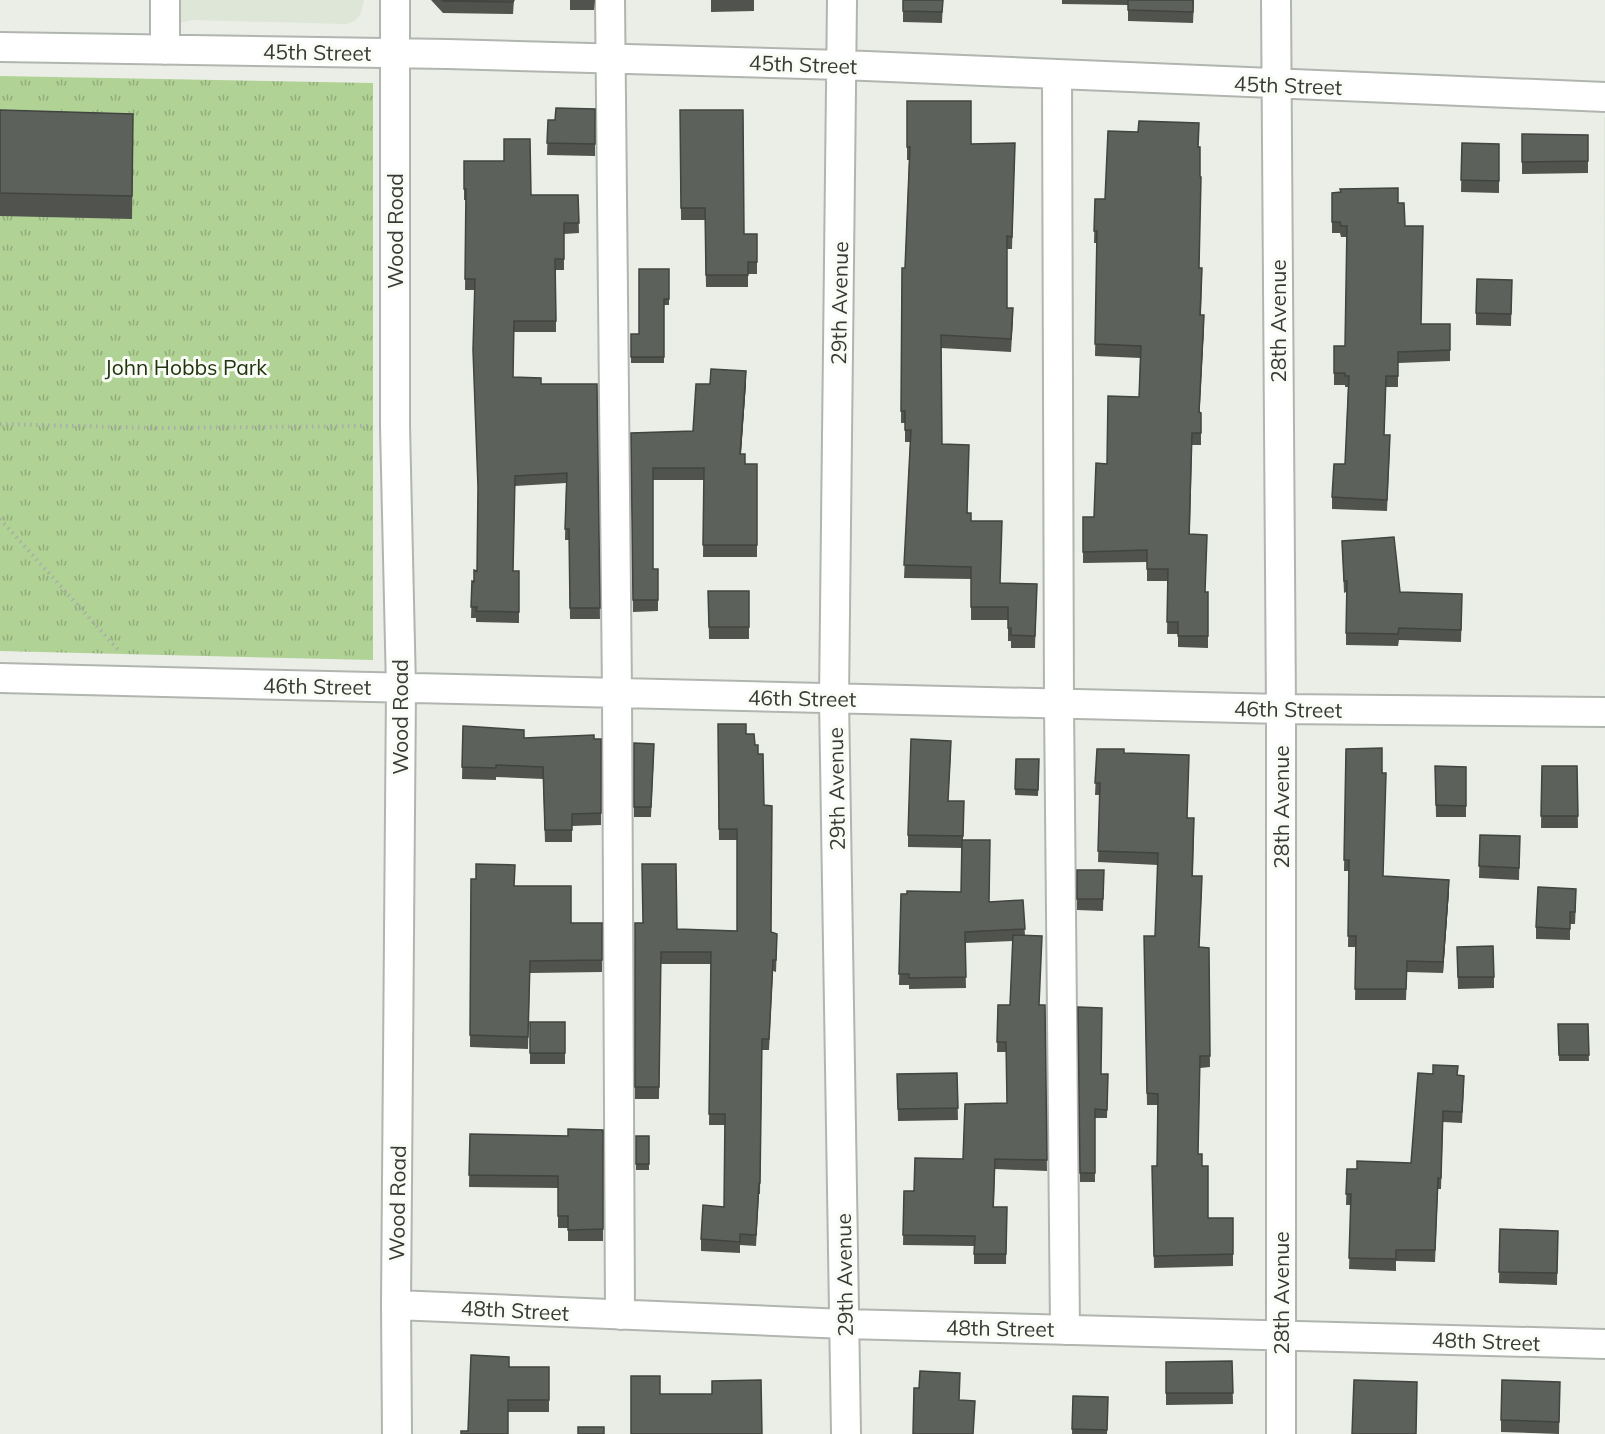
<svg xmlns="http://www.w3.org/2000/svg" width="1605" height="1434" font-family="Mulish,sans-serif">
<style>
.built{fill:#dee6d8}
.park{fill:url(#park-tufts)}
.lines{fill:none;stroke-linecap:round;stroke-linejoin:round}
.minor-casing{stroke:#b1b5af;stroke-width:32}
.path{stroke:#aaada8;stroke-width:4;stroke-dasharray:1.5 4.5;stroke-linecap:butt}
.minor{stroke:#fff;stroke-width:28}
.wall{fill:#50534e}
.shaded-wall{fill:#414440}
.building{fill:#5d615b;stroke:#414440;stroke-width:1.5}
.labels{text-anchor:middle;dominant-baseline:central;stroke-width:6;stroke-linejoin:round;paint-order:stroke}
.street-label{font-size:21px;fill:#383a37;stroke:#f8fcf5}
.park-label{font-size:21px;fill:#223410;stroke:#f8fcf5}
</style>
<defs>
<pattern id="park-tufts" width="24" height="20" patternUnits="userSpaceOnUse" patternTransform="scale(1.5)"><rect width="24" height="20" fill="#b1d295"/><path d="M3 7l-1-3M5 7V3M7 7l1-3M15 17l-1-3M17 17v-4M19 17l1-3" fill="none" stroke="#91ab7a"/></pattern>
</defs>
<rect width="100%" height="100%" fill="#eaeee7"/>
<!-- built -->
<path class="built" d="M174,0H364L361,13L355,21L346,24L193,20L174,24Z
M1604,117H1605V705Z"/>
<!-- park -->
<path class="park" d="M0,76L373,83V660L0,651Z"/>
<g class="lines">
<!-- minor casing -->
<g class="minor-casing">
<path id="minor" d="M395,0V426L401,688L396,1305L397,1434
M610,0L617,693L620,1315
M842,0L834,699L846,1434
M1276,0L1281,709V1434
M0,47L448,54L842,65L1605,97
M165,50V0
M1057,75L1059,704L1065,1330
M0,678L1281,709L1605,712
M396,1305L845,1324L1605,1344"/>
</g>
<!-- path -->
<path class="path" d="M0,424L155,428L367,426
M0,519L120,652"/>
<!-- minor -->
<use href="#minor" class="minor"/>
</g>
<!-- wall -->
<path class="wall" d="M431,0H514L513,14L443,13Z
M570,0H595L594,10H570Z
M711,0H754V11L711,12Z
M903,0H943L942,23L903,22Z
M1062,0H1194L1193,23L1128,21V5L1062,4Z
M907,101L971,144L1015,143L1012,249H1007V308L1013,321L1011,352L941,348L942,444L968,513L1001,583L1037,584L1035,648H1011V641H1008V620H971V579L904,578L910,442H905V423H901L902,268H905L909,160H907Z
M595,109V156L547,155L548,120H555Z
M0,110L133,136L132,219L0,216Z
M680,110L744,234H757V274H748V287H706L705,220H681Z
M1522,134L1588,135V173L1522,174Z
M1462,143L1499,144V193L1461,192Z
M1198,147L1199,268L1202,280L1201,315L1204,327L1199,412L1201,413V445H1192L1190,534L1205,592H1208V648L1178,647V634H1167L1168,581H1147V562L1083,563V517H1094L1107,464L1139,397L1140,358L1095,356L1097,243H1094L1095,199H1105Z
M464,161L531,195H578L579,233L564,234V270H556V332H514L513,377L541,384H597L600,619H570L569,540H565L566,483L515,486L513,571H519V623L476,622V618H471L472,581L474,582L477,571L478,494L475,290H465L466,200H464Z
M1332,193L1398,203L1405,226L1421,324H1450V361L1398,363V387H1386L1384,435L1390,446L1387,511L1332,509V497L1345,464L1348,387H1345V385H1334V346H1345L1347,237H1341L1340,233H1332Z
M669,269V305H664V363H631V334H639Z
M1512,280L1511,326L1476,325V313Z
M746,383L741,454L745,464H757V557H703L704,480H653V569H658V611L633,612L631,433L693,431Z
M1342,541L1400,592L1462,606L1461,642L1399,640L1398,646L1346,645V592L1344,593Z
M708,591H749V639H709Z
M718,724L746,734L755,745L758,754L764,805L771,932L777,945L776,972L773,971L769,1050H762L760,1194H759L756,1246L740,1245V1253L701,1251V1239L724,1207L725,1125H709L711,964H661L659,1099H635V923L677,929L737,931V840H719Z
M463,726L524,738L601,739V825L572,826V842H545L543,779L496,777V780L462,779Z
M634,743L654,754L651,817H634Z
M1097,749L1124,753L1188,818L1194,830L1193,876L1202,888L1199,947L1209,948L1210,1067L1200,1068L1198,1154L1202,1166L1208,1218H1233V1266L1154,1268L1152,1166H1157L1158,1105H1147L1144,936H1155L1158,865L1098,862L1100,795H1095Z
M1346,749L1383,876L1449,891L1443,973L1407,972L1406,1000H1355L1356,947H1348L1349,871H1344Z
M951,753L948,801H964L963,840L989,902L1023,900L1025,936L1039,1005H1045L1047,1171L995,1169L994,1207H1007L1006,1264H974V1246L903,1245L904,1191H914L963,1159L1007,1103L1006,1052H997L998,1005H1010L1013,941L965,943L966,988L909,989V985H899L901,894L961,892L962,848L908,847V835Z
M1016,759H1039L1038,796L1015,795Z
M1435,766L1466,767V817H1436Z
M1542,766H1577L1578,828H1541Z
M1480,835L1520,836L1519,880L1479,878Z
M1077,870H1104L1103,911L1077,910Z
M471,879L514,886L571,923H602V972L530,973L528,1049L470,1047Z
M1576,900L1575,924H1570V940L1536,939V927Z
M1457,947L1494,977V988L1458,989Z
M1078,1007L1101,1074H1108L1107,1118H1095V1182H1080Z
M530,1022H565V1064H530Z
M1558,1024H1588L1589,1061H1559Z
M957,1073L958,1120L898,1121L897,1074Z
M1458,1075L1464,1087L1462,1123L1443,1122L1441,1189H1438L1435,1262L1396,1261V1271L1349,1269L1351,1205H1346L1347,1169H1357L1411,1163Z
M603,1130V1241H568V1228H558V1188L469,1187L470,1134L568,1136Z
M636,1136H649V1170H636Z
M1500,1229L1558,1231L1557,1285L1499,1283Z
M1232,1361L1233,1404L1166,1405V1362Z
M509,1367H549V1412H508L468,1431Z
M1560,1382L1559,1434L1501,1432V1420Z
M1073,1396L1108,1397L1107,1434H1072Z"/>
<!-- shaded-wall -->
<path class="shaded-wall" d="M1204,315V327L1199,424V412Z
M746,371V383L740,466V454Z
M1449,880V891L1443,973V962Z"/>
<!-- building -->
<path class="building" d="M442,0H514L513,2L443,1Z
M903,0H943L942,12L903,11Z
M1128,0H1193V12L1128,10Z
M907,101H971V144L1015,143L1012,237L1007,236V308H1013L1011,339L941,335L942,444L969,445L967,513H971V521H1002L1000,583L1037,584L1035,636L1011,635V628H1008V607H971V567L904,565L911,430H905V411H901L902,268H905L910,147H907Z
M556,108L595,109V144L547,143L548,120H555Z
M0,110L133,114L132,196L0,193Z
M680,110H743L744,234H757V262H748V275H706L705,208H681Z
M1139,121L1199,123L1198,147H1200V176L1201,177L1199,268H1202L1200,315H1204L1199,412L1201,413V433H1192L1189,534L1207,535L1205,592H1208V636H1178V622H1167L1168,569H1147V550L1083,552V517H1094L1096,463L1107,464L1108,396L1139,397L1141,346L1095,344L1097,231H1094L1095,199H1105L1108,131L1138,132Z
M1522,134L1588,135V161L1522,162Z
M504,139H530L531,195H578L579,223H564V259H555L556,321H514L513,377L541,378V384H597L600,608H570L569,529H565L567,473L515,476L513,571H519V612L476,611L477,607H471L472,581L474,582V570L477,571L478,487L473,350L475,279H465L466,189H464V161H504Z
M1462,143L1499,144V181L1461,180Z
M1398,188V203H1404L1405,226H1423L1421,324H1450V350L1398,352V376H1386L1384,435H1390L1387,500L1332,497L1334,464H1345L1349,376H1345V373H1334V346H1345L1347,226H1341L1340,222H1332V193L1341,192L1340,189Z
M639,269H669V299H664V357H631V334H639Z
M1477,279L1512,280L1511,314L1476,313Z
M711,369L746,371L740,454H745V464H757V545H703L704,468H653V569H658V600H633L631,433L693,431L696,384H710Z
M1394,537L1400,592L1462,594L1461,630L1399,628L1398,634L1346,633L1347,581H1344L1342,541Z
M708,591H749V627H709Z
M718,724H746V734H754L755,745H758V754H763L764,805L772,806L771,932L777,934L776,960H773L769,1039H762L760,1183H759L756,1235L740,1234V1242L701,1239L703,1205L724,1207L725,1114H709L711,952H661L659,1087H635V923H643L642,864H676L677,929L737,931V829H719Z
M463,726L524,730V738L594,735V739H601V813L572,814V830H545L543,767L496,765V768L462,767Z
M911,739L951,741L948,801H964L963,836L908,835Z
M634,743L654,744L651,807H634Z
M1382,748V773H1386L1383,876L1449,880L1443,962L1407,961L1406,989H1355L1356,936H1348L1349,860H1344L1346,749Z
M1097,749H1124V753L1189,755L1187,818H1194L1192,876H1202L1199,947L1209,948L1210,1056H1200L1198,1154H1202V1166H1208V1218H1233V1254L1154,1256L1152,1166H1157L1158,1094L1147,1093L1144,936H1155L1158,853L1098,851L1100,783H1095Z
M1016,759H1039L1038,790L1015,789Z
M1435,766L1466,767V806L1436,805Z
M1542,766H1577L1578,816H1541Z
M1480,835L1520,836L1519,868L1479,866Z
M962,840H990L989,902L1023,900L1025,929L965,932L966,977L909,978V974H899L901,894H907V891L961,892Z
M476,864L515,865L514,886H571V923H602V960L530,961L528,1037L470,1035L471,879H476Z
M1077,870H1104L1103,899H1077Z
M1538,887L1576,889L1575,912H1570V929L1536,927Z
M1013,935L1042,936L1039,1005H1045L1047,1160L995,1159L993,1207H1007L1006,1254H974L975,1236L903,1235L904,1191H914L915,1158L963,1159L965,1104L1007,1103L1006,1042H997L998,1005H1010Z
M1493,946L1494,977H1458L1457,947Z
M1078,1007L1102,1008L1101,1074H1108L1107,1110L1095,1109V1173H1080Z
M530,1022H565V1053H530Z
M1558,1024H1588L1589,1055H1559Z
M1433,1065L1458,1066L1457,1075L1464,1076L1462,1112L1443,1111L1441,1178H1438L1435,1250H1396V1259L1349,1258L1351,1194H1346L1347,1169H1357V1161L1411,1163L1418,1073L1433,1074Z
M957,1073L958,1108L898,1109L897,1074Z
M568,1129L603,1130V1229L568,1230V1216H558V1176L469,1175L470,1134L568,1136Z
M636,1136H649V1164H636Z
M1500,1229L1558,1231L1557,1273L1499,1272Z
M471,1355L509,1357V1367H549V1400H508V1434H461V1431H468Z
M1232,1361L1233,1393H1166V1362Z
M920,1371L960,1373L959,1400L975,1401L973,1434H913L914,1388H919Z
M631,1376H660V1394H712V1381L761,1380L762,1434H631Z
M1354,1380L1417,1382L1416,1434H1352Z
M1502,1380L1560,1382L1559,1422L1501,1420Z
M1073,1396L1108,1397L1107,1430L1072,1429Z
M578,1427H604V1434H578Z"/>
<g class="labels">
<!-- street labels -->
<g class="street-label">
<text transform="translate(317 52) rotate(1)">45th Street</text>
<text transform="translate(803 64) rotate(2)">45th Street</text>
<text transform="translate(1288 85) rotate(2)">45th Street</text>
<text transform="translate(395 231) rotate(-90)">Wood Road</text>
<text transform="translate(839 303) rotate(-89)">29th Avenue</text>
<text transform="translate(1278 321) rotate(-90)">28th Avenue</text>
<text transform="translate(317 686) rotate(1)">46th Street</text>
<text transform="translate(802 698) rotate(1)">46th Street</text>
<text transform="translate(1288 709) rotate(1)">46th Street</text>
<text transform="translate(400 717) rotate(-90)">Wood Road</text>
<text transform="translate(836 789) rotate(-91)">29th Avenue</text>
<text transform="translate(1281 807) rotate(-90)">28th Avenue</text>
<text transform="translate(397 1203) rotate(-89)">Wood Road</text>
<text transform="translate(844 1275) rotate(-91)">29th Avenue</text>
<text transform="translate(1281 1293) rotate(-90)">28th Avenue</text>
<text transform="translate(515 1310) rotate(3)">48th Street</text>
<text transform="translate(1000 1328) rotate(1)">48th Street</text>
<text transform="translate(1486 1341) rotate(2)">48th Street</text>
</g>
<!-- park labels -->
<g class="park-label">
<text x="186" y="367">John Hobbs Park</text>
</g>
</g>
</svg>
